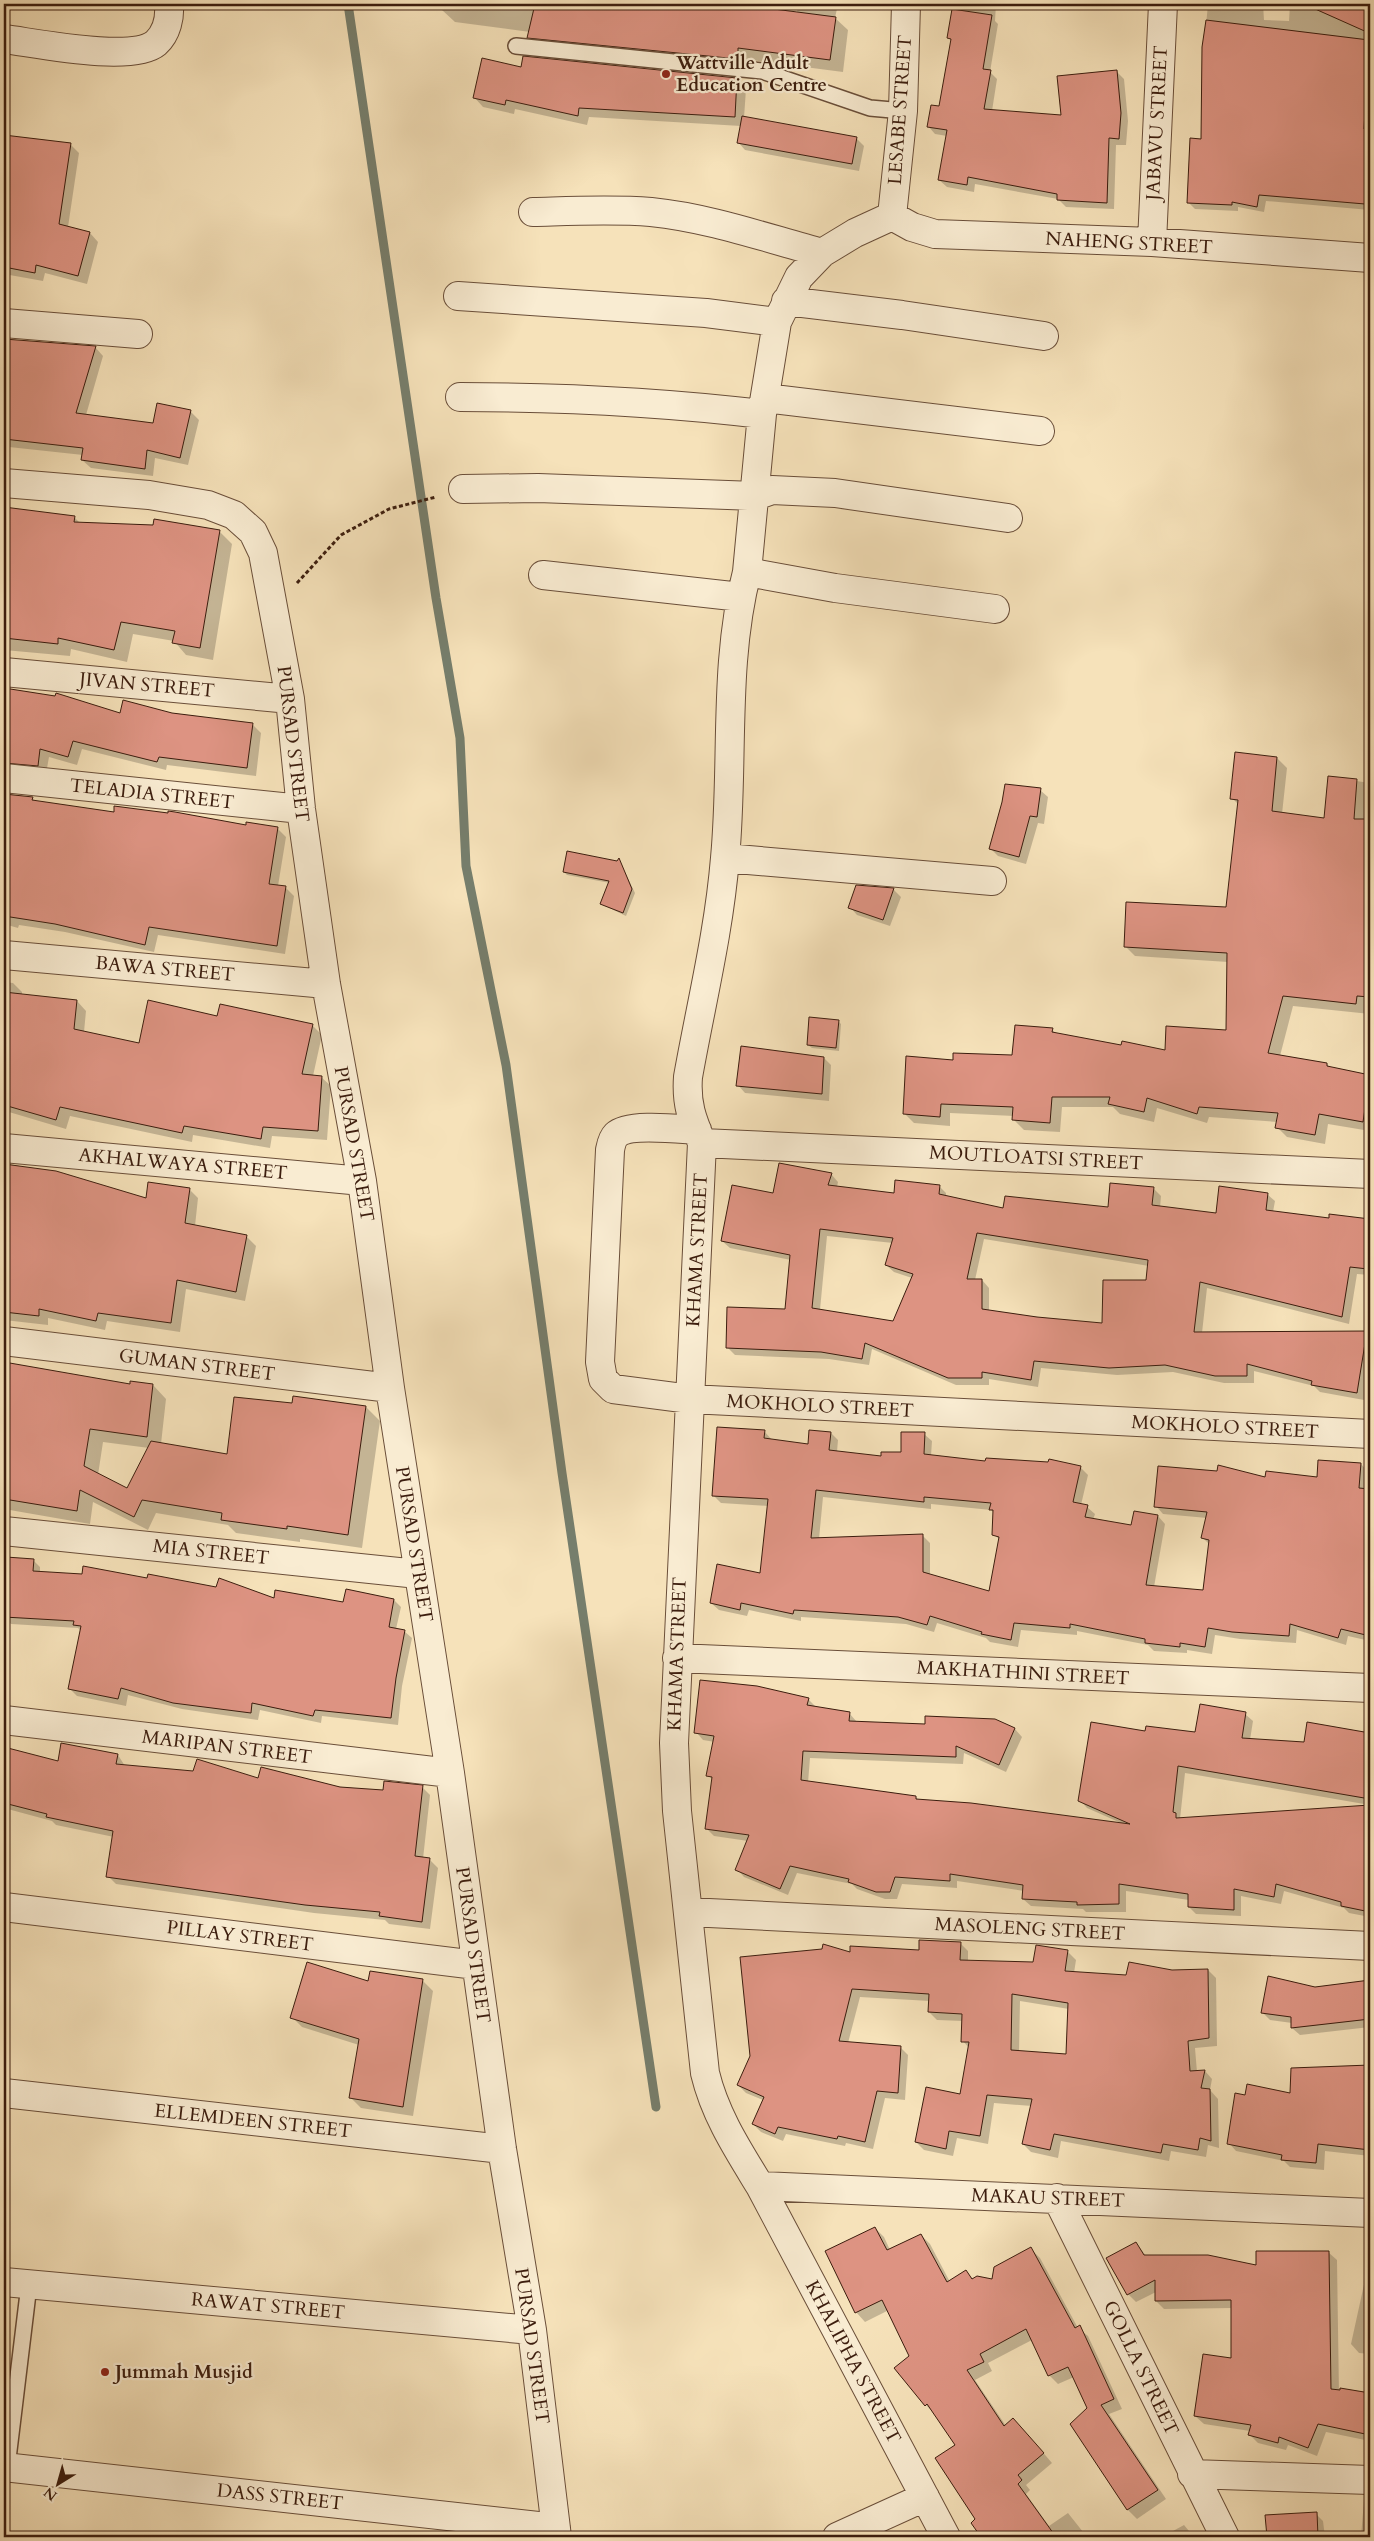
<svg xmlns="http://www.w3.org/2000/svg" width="1374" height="2541" font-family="Cardo,serif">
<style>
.shadow{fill:#0003;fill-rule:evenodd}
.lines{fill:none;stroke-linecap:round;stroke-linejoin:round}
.stream{stroke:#767e6c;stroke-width:9}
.building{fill:#dd9382;stroke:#3c1d0e;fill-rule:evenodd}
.lane-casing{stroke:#6a4e39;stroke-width:18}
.street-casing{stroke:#6a4e39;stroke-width:30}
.path{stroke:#3c1d0e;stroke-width:3;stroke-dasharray:4 2.5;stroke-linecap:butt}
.lane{stroke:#f9ecd2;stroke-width:15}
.street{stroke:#f9ecd2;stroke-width:28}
.poi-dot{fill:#8f2418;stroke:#f9ecd2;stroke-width:2}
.labels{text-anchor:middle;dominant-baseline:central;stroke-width:4.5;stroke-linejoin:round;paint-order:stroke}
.poi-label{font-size:19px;font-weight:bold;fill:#3c1d0e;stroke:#f9ecd2;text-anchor:start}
.street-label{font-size:19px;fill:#3c1d0e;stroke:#f9ecd2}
</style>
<rect width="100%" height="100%" fill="#f6e2ba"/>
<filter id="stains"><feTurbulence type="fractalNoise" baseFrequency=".004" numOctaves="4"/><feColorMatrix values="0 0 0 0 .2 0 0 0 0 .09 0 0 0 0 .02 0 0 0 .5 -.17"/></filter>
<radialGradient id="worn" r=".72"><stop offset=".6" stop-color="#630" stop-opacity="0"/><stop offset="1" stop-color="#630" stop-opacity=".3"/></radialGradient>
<!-- shadow -->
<path class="shadow" d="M443,4H753L752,7L797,13L798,4H838L835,18L848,30L843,72L751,60L750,71L541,50L529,37L530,32L455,22L442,10Z
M954,4H996L995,21L998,24L990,72L997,79L992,111L1062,117L1117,72L1124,79L1128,121L1126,145H1116L1114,209L1066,207L1058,199L975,184L974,192L947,187L939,180L947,136L935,134L928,126L940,108L952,41L949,38Z
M1208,4H1263L1264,20L1289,21L1290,4H1370V210L1266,201L1264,212L1238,207V211L1195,209L1188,202L1202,140L1204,47Z
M522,69L736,79L746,89L744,118L856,138L864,146L859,171L745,150L738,142L741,126L589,117L587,125L515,109L514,114L483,107L474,97Z
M4,136L70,144L79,153L68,227L90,233L98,242L87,284L45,273L43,281L4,274Z
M4,340L95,347L103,356L86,415L154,424L190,411L199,420L188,465L155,458L153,476L91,468L82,460L83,455L9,447L6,463H4Z
M4,508L74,517L80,523L219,531L232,544L213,660L186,655L174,641L133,634L127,662L71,649L70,656L4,650Z
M4,689L56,697L121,714H172L252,724L261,733L256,776L167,765L166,770L82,749L77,765L49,757L46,774H4Z
M1277,758L1287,768L1282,814L1325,819L1329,777L1370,783V1014L1293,1006L1280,1056L1327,1064L1331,1069L1370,1076V1131L1328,1124L1325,1144L1287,1137L1277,1127L1278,1122L1209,1117L1207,1123L1157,1108L1154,1122L1120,1114L1113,1107H1062L1060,1132L1024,1130L1014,1120V1116L950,1113V1126L914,1123L904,1113L954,1061L1013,1056L1052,1030L1057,1034L1122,1047L1166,1052L1227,1031L1228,962L1135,956L1125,946L1227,908L1239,805L1232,798Z
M1040,790L1048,797L1044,824L1038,823L1026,864L998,856L991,849Z
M4,793L32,798L36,802L115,813L277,828L286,837L278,886L285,887L294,896L285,954L158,935L154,952L65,932L19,925L18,928L4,924Z
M619,860L635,893L626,916L601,904L610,883L567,875L564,872L618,862Z
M857,886L894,890L901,897L890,926L857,915L850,907Z
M4,982L13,983L22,992V995L77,1001L86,1011L84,1032L140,1044L218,1017L312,1025L322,1035L313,1076L321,1077L331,1086L327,1140L272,1136L270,1148L193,1135L192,1142L70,1116L66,1129L9,1112L8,1118L4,1117Z
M838,1021L841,1024L839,1051L812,1048L808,1045Z
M824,1058L831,1065L829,1101L745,1093L738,1085Z
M4,1163L56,1173L147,1200L189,1189L198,1198L195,1226L246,1236L256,1246L245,1301L186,1289L180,1332L107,1321L105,1330L48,1318V1325L4,1320Z
M831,1174L838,1182L837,1187L895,1194L939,1186L946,1193V1197L1004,1210L1109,1209L1153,1188L1161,1196L1160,1208L1217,1214L1267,1194L1275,1201L1273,1212L1330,1220V1216L1370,1220V1275L1357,1274L1349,1324L1207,1288L1202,1333H1370V1383L1366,1382L1364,1400L1320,1392L1314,1386L1254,1371V1383H1224L1173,1372L1117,1375L1041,1368L1038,1387L989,1379V1385H956L872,1349L869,1365L829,1359L735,1355L728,1348L786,1310L791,1260L730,1248L722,1241L774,1195ZM827,1236L893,1243L886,1265L894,1272L912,1278L894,1322L820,1310ZM984,1239L1149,1266L1147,1281L1103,1325L989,1311V1288L982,1280H975Z
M4,1364L131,1385H153L166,1399L161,1444L229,1455L293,1405L294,1397L366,1407L380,1421L362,1548L300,1539V1542L236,1533L228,1525L156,1513L148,1530L93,1502L90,1524L4,1509ZM103,1442L149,1448L127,1490L98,1475Z
M764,1431L772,1440L809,1445L831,1433L838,1440L837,1452L882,1457L902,1454L924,1434L932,1441L931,1456L987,1462L1080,1467L1088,1475L1081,1505L1087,1507L1095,1514L1093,1520L1132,1527L1135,1512L1158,1516L1165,1524L1154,1587L1204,1592L1210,1545L1202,1537L1207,1518L1163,1514L1156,1506L1266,1478H1318L1361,1464L1368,1472L1364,1532L1353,1570L1370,1574V1641L1348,1636L1346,1645L1297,1630L1296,1643L1240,1639L1215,1635L1212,1654L1187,1650V1653L1154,1651L1148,1645L1077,1631V1635L1021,1630L1018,1647L990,1642L986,1638L937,1623L934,1632L906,1624L801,1617V1621L749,1610L747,1616L719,1610L711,1603L761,1574L768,1506L721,1503L714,1496ZM823,1497L931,1509V1504L991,1510L995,1514L994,1534L1000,1540L990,1592L930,1575V1543L923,1536L819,1539Z
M7,1559L33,1560L40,1567V1573L275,1600L344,1603L394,1600L401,1607L396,1629L404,1631L412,1638L402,1686L398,1725L322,1716L321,1723L260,1710L258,1720L182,1709L128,1695L126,1706L77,1696L69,1688L81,1631L78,1628L11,1624L4,1617Z
M4,1636L6,1639L4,1657Z
M808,1699L816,1707L849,1713L857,1722L926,1725L995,1720L1015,1729L1022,1737L1006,1772L964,1753L963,1764L810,1758L808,1783L916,1797L919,1801L1121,1823L1087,1808L1080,1800L1147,1733H1196L1245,1714L1253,1721L1250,1740L1305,1743L1366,1733L1367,1728H1370V1917L1349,1913L1344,1908L1284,1891L1281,1904L1241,1896V1916L1196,1914L1189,1907V1900L1126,1891V1912H1086L1083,1909L1031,1906L1023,1899L1024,1891L957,1881V1888L902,1884L897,1899H885L857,1889L852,1884L797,1873L788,1895L744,1877L737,1869L748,1841L714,1836L707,1829L713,1780L708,1775L715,1742L703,1740L696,1732ZM1185,1773L1364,1804V1807L1180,1819Z
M4,1748L59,1762L118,1755L125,1766L384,1791L422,1787L430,1795L423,1859H429L438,1868L430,1929L389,1924L385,1920L314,1913L116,1884L108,1876L114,1837L56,1825L52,1821L4,1808Z
M960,1943L968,1951V1961L1034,1963L1068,1952L1076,1960L1074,1973L1127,1976L1172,1971L1208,1970L1216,1978L1217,2046L1195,2048L1197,2072L1205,2071L1212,2079L1210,2090L1218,2099L1219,2148L1208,2145L1206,2157L1171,2151L1169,2161L1061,2141L1058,2158L1031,2152L1023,2144L1032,2106L994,2103L988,2144L957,2138L953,2156L924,2150L916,2142L961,2096L969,2048L963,2041V2021L937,2020L929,2012L930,2001L860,1997L848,2043L900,2047L908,2055L905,2100L885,2098L873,2149L846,2143L845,2146L786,2134L783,2141L761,2132L753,2124L763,2100L746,2093L738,2085L851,1953L920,1951ZM1020,2001L1069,2009L1067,2055L1019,2052Z
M423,1981L433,1991L413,2116L361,2108L351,2098L359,2045L302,2027L292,2017L369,1983Z
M1355,1986L1370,1987V2027L1300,2035L1292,2028V2023L1270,2020L1262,2012L1315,1988Z
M1370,2067V2156L1325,2151L1324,2170L1290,2167L1284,2161L1236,2151L1229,2143L1246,2097L1292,2094V2069Z
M875,2228L884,2237L890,2250L921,2235L930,2244L950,2282L966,2272L974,2280L992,2281L1031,2249L1040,2258L1078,2328L1088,2336L1122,2409L1109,2414L1166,2499L1137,2519L1128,2510L1071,2424L1089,2408L1074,2377L1058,2384L1049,2375L1032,2340L988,2363L992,2371L975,2380L1006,2426L1022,2428L1052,2463L1026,2485L1030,2490L1026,2494L1049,2526L1068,2513L1087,2537H982L972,2523L977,2520L956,2446L935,2414L926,2405L910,2356L889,2310L865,2322L856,2312Z
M1136,2243L1147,2257L1258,2267L1328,2252L1337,2260L1339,2394L1341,2389L1370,2395V2441L1326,2432L1317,2456L1288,2445L1286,2450L1258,2443L1249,2434L1250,2431L1204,2424L1195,2416L1232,2360V2308L1164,2309L1156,2301V2292L1136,2302L1128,2294Z
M1370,2257V2354L1359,2353L1351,2344Z
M1364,2500H1370V2537H1361Z
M1316,2514L1323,2521L1325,2537H1268L1267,2517Z
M1184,2525L1194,2537H1162Z"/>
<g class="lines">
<!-- stream -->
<path class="stream" d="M348,4L436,598L460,738L466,866L506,1065L562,1473L656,2107"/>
</g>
<!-- building -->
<path class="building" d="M535,4H735L836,17L830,60L738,48V59L527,38Z
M1304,4H1368L1369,33Z
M952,9L992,15L983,69L991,70L984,109L1061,115L1057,76L1117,70L1121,113L1119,139L1109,138L1107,203L1057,200V194L968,177L967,185L938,180L947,130L927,127L931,105L939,106L951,39L947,38Z
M1206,20L1369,40L1364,129L1368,130L1365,204L1259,195L1257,207L1232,202V205L1187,203L1190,138L1201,139L1202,47Z
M523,56L737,78L735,117L579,108L578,116L506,100L505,105L473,98L482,58L521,67Z
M742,116L857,137L852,164L737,143Z
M4,135L71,143L59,224L90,232L78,276L36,265L35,273L4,267Z
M4,339L96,346L76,413L153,423L157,403L191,410L180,458L147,450L145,469L81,460L83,448L4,439Z
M4,507L75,516L74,522L153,525L154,519L220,530L200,648L172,643L175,631L121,622L114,650L58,638V644L4,638Z
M4,688L55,696L56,693L120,713L123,700L172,713L253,723L247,768L159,757L157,762L73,741L68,757L40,749L38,766L4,763Z
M1235,752L1277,757L1272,811L1324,818L1328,776L1357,779L1354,819H1370V997L1357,996L1356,1004L1283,996L1268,1053L1327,1063V1066L1370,1075L1363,1122L1319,1114L1315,1135L1275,1128L1278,1113L1199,1107L1197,1114L1147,1098L1144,1112L1108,1104L1110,1097H1052L1050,1123L1012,1120L1013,1107L941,1104L940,1117L903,1114L906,1056L953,1060V1053L1012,1055L1015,1025L1053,1028L1052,1032L1121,1045L1122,1041L1165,1050L1166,1026L1226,1030L1227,953L1124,947L1126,902L1226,907L1238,800L1230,799Z
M1005,784L1041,788L1037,817L1030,816L1019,857L989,849L1002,802Z
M4,794L33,797L32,800L114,812V806L168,813V811L175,812L246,825V822L278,827L269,884L286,886L277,946L149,927L145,945L55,924L4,916Z
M567,851L617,861L619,858L632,889L623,913L600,904L609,881L563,872Z
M856,885L894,888L883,920L848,908Z
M4,992L77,1000L74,1029L139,1043L148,1000L217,1016L220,1004L313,1024L302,1074L322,1076L318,1131L263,1127L261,1139L184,1126L182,1133L60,1107L56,1120L4,1105Z
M809,1017L839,1020L836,1048L807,1045Z
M741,1046L824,1057L822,1094L736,1086Z
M779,1163L832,1173L828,1185L894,1193L895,1180L940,1185L939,1194L1003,1208L1005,1196L1108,1207L1110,1183L1154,1187L1152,1205L1216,1213L1219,1186L1268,1193L1266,1210L1329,1218V1214L1370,1219L1368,1269L1350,1267L1342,1317L1200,1282L1194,1332L1367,1331L1357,1393L1311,1385L1312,1381L1247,1364V1376H1215L1165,1365L1109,1368L1034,1361L1031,1380L982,1372V1378H948L865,1343L862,1359L821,1352L726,1348L727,1307L785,1309L790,1255L721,1241L732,1185L773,1193ZM820,1229L893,1238L885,1265L913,1274L893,1321L812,1308ZM977,1233L1148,1260L1146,1280H1103L1102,1323L1037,1317L982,1309V1279H967Z
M4,1164L56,1171L146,1198L148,1182L190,1188L185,1223L247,1235L236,1292L177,1280L171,1323L98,1313L96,1321L39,1309V1316L4,1312Z
M4,1362L130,1384V1381L153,1384L147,1437L90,1429L84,1466L127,1488L151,1441L227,1454L234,1397L292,1403L293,1396L366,1406L348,1535L287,1526V1529L221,1520L222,1513L142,1500L134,1517L80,1490L77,1511L4,1499Z
M717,1427L765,1430L764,1438L808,1444L809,1430L831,1432L829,1450L881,1456V1452H901V1432H925L924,1454L985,1461L986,1458L1048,1462L1049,1459L1081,1466L1073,1502L1088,1505L1085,1517L1131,1525L1134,1511L1158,1515L1146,1585L1203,1590L1209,1540L1201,1538L1207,1512L1154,1507L1158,1466L1217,1471L1218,1465L1265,1477L1266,1471L1317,1477L1318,1460L1361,1463L1359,1488L1370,1489V1636L1341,1629L1338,1638L1290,1624L1289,1636L1232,1632L1208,1628L1205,1647L1180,1643V1647L1145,1643V1639L1070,1624V1628L1014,1623L1011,1640L981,1634L982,1632L930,1616L927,1625L898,1617L794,1610L793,1614L741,1603L740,1610L710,1603L717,1564L760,1573L768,1499L712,1496ZM816,1490L924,1502V1497L991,1503L989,1510H993L992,1535L999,1537L989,1591L923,1572V1534L811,1538Z
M6,1557L34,1559L33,1571L82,1574L83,1566L147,1578L148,1574L216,1587L219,1578L274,1598L275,1590L343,1602L346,1589L394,1599L389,1627L405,1630L396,1678L391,1718L315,1710L313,1716L252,1703L251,1713L173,1703L121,1688L118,1699L68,1689L81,1626L73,1625L74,1621L4,1617Z
M700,1680L757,1686L809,1698L807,1705L850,1712L849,1721L925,1724V1716L995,1719L1015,1728L999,1765L956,1746V1757L803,1751L801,1780L916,1796V1799L971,1803L1130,1824L1078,1801L1091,1722L1145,1731L1146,1726L1195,1732L1200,1704L1246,1712L1242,1738L1304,1742L1307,1722L1370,1733V1799L1178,1766L1173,1812L1176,1813V1818L1370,1805V1912L1341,1906V1902L1276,1884L1274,1897L1234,1889V1910L1188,1907V1894L1119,1884V1904L1077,1905V1902L1022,1899L1023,1885L950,1874V1881L895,1877L890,1892H876L848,1882L849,1879L790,1866L780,1889L735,1870L749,1835L705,1829L712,1777L706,1776L714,1736L694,1733Z
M61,1743L118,1754L116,1764L193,1771L197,1759L258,1778L261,1767L340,1787L383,1790L384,1781L423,1785L415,1856L430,1858L422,1922L379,1916L380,1912L305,1905L106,1877L113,1831L46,1817L47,1814L4,1803V1747L58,1761Z
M919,1940L961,1942L960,1960L1033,1962L1036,1945L1068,1950L1065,1971L1126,1975L1129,1962L1172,1970L1208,1969L1209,2038L1188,2041L1190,2071L1205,2070L1201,2088L1210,2089L1211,2141L1200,2138L1198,2150L1163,2144L1161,2153L1054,2134L1050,2150L1022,2144L1032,2099L987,2095L980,2136L949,2131L946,2149L915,2142L926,2087L960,2094L969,2042H961L962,2014L928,2012L929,1994L852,1989L839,2041L901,2046L898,2093L877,2091L865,2142L838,2136L837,2139L778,2127L775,2134L752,2124L764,2097L737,2085L750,2056L740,1957L822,1949L823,1944L850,1952V1946L919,1950ZM1012,1994L1068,2003L1066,2054L1011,2050Z
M307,1962L368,1981L370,1971L423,1979L403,2107L349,2098L359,2039L290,2018Z
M1268,1976L1315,1987L1370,1980V2019L1291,2028V2017L1261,2013Z
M1370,2065V2150L1318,2144L1316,2163L1281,2160L1282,2155L1227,2144L1235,2093L1245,2095L1247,2084L1290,2093L1291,2068Z
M875,2227L887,2250L921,2234L947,2282L966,2270L972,2279L977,2276L992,2279L994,2267L1031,2247L1075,2328L1080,2325L1114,2399L1101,2405L1158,2490L1127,2510L1070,2424L1087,2408L1068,2367L1048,2376L1026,2329L980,2354L984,2362L967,2370L1004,2426L1013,2418L1044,2453L1018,2475L1022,2480L1018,2484L1056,2537H981L971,2523L975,2519L935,2458L955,2445L927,2404L925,2406L894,2368L909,2356L882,2300L855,2313L825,2251Z
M1136,2242L1144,2255H1208L1256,2265V2251H1329L1331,2389L1340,2390V2388L1370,2393V2435L1318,2424L1308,2448L1279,2437L1278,2443L1248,2435L1251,2425L1194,2416L1203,2354L1231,2358V2300L1155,2301V2280L1127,2295L1106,2258Z
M1317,2512L1318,2537H1267L1265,2515Z"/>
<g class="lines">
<!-- lane casing -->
<g class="lane-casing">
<path id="lane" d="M516,46L762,71L870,108L903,111
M7,2467L29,2285"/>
</g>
<!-- street casing -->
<g class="street-casing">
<path id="street" d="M4,39C36,43 132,63 156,43C167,33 170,17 169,4
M533,212C572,211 612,209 651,212C710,218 766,238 822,253
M892,216L855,233L822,253L799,277L777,322L762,414L747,572C723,664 734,763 725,858C719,932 701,1004 688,1077C686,1104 692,1119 702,1143L674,1743L677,1811L705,2073C715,2115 738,2150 760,2186L1370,2213
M892,216L912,227L935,234L1152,242L1370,258
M892,216L903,111L906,4
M1152,242L1163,4
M458,296L706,313L777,322
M786,301L902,315L1044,336
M4,323L138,334
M460,397C561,397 661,402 762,414
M765,398L1040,431
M4,483L149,495L208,505L234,515L253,532L263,553L290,699L301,809L326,984L362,1181L390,1388L450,1773L502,2149L532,2330L557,2537
M463,489L538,488L755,496L772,490L835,493L1008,518
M747,572L835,588L995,609
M543,575L741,597
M4,672L290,699
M4,778L301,809
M725,858L992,881
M4,955L326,984
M697,1130C679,1129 628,1123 616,1135C612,1139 611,1145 610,1150L600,1362L603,1379L613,1389L690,1399L1370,1434
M702,1143L1370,1174
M4,1148L362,1181
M4,1341L390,1388
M4,1531L418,1574
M677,1658L1370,1688
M4,1720L450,1773
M4,1907L476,1965
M689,1912L1370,1946
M4,2093L502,2149
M760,2186L946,2537
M1057,2198L1225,2537
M4,2282L532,2330
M4,2467L556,2528
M1192,2474L1370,2480
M837,2537L925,2497"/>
</g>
<!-- path -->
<path class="path" d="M297,583L341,535L389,509L436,497"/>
<!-- lane -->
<use href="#lane" class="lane"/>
<!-- street -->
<use href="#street" class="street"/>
</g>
<!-- markers -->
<g class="poi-dot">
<circle cx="666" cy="74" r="5"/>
<circle cx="105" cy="2372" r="5"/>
</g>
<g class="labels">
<!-- poi labels -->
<g class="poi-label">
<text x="676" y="63">Wattville Adult<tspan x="676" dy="22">Education Centre</tspan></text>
<text x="115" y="2372">Jummah Musjid</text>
</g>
<!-- street labels -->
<g class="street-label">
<text transform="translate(900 110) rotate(-86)">LESABE STREET</text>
<text transform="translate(1157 123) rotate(-87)">JABAVU STREET</text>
<text transform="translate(1129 243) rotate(3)">NAHENG STREET</text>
<text transform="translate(147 685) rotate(5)">JIVAN STREET</text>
<text transform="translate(293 744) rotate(83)">PURSAD STREET</text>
<text transform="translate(152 794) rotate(6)">TELADIA STREET</text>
<text transform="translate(165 969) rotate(5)">BAWA STREET</text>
<text transform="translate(354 1144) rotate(80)">PURSAD STREET</text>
<text transform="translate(1036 1158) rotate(3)">MOUTLOATSI STREET</text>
<text transform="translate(183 1164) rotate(5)">AKHALWAYA STREET</text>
<text transform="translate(697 1250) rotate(-87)">KHAMA STREET</text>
<text transform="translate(197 1365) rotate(7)">GUMAN STREET</text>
<text transform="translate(820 1406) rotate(3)">MOKHOLO STREET</text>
<text transform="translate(1225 1427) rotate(3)">MOKHOLO STREET</text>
<text transform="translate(414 1544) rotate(81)">PURSAD STREET</text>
<text transform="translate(211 1552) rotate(6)">MIA STREET</text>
<text transform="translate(677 1654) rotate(-88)">KHAMA STREET</text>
<text transform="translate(1023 1673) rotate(3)">MAKHATHINI STREET</text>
<text transform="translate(227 1747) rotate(7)">MARIPAN STREET</text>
<text transform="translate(1030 1929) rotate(3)">MASOLENG STREET</text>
<text transform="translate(240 1936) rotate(7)">PILLAY STREET</text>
<text transform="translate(473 1945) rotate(82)">PURSAD STREET</text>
<text transform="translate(253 2121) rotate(6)">ELLEMDEEN STREET</text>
<text transform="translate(1048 2198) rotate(2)">MAKAU STREET</text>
<text transform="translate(268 2306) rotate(5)">RAWAT STREET</text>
<text transform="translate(532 2346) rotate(82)">PURSAD STREET</text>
<text transform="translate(853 2362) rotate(62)">KHALIPHA STREET</text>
<text transform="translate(1141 2368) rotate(64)">GOLLA STREET</text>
<text transform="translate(280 2497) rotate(6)">DASS STREET</text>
</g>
</g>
<!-- margin -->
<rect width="1374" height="2541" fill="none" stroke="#f6e2ba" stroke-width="20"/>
<rect x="5" y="5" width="1364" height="2531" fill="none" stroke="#3c1d0e" stroke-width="2.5"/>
<rect x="10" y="10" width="1354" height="2521" fill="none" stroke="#3c1d0e"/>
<!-- north arrow -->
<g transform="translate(58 2484) rotate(217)" stroke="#f9ecd2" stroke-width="4" paint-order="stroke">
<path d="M0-4L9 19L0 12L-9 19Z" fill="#3c1d0e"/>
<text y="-8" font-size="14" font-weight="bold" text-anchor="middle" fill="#3c1d0e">N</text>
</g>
<rect width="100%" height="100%" filter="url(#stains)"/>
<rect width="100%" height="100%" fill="url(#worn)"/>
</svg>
